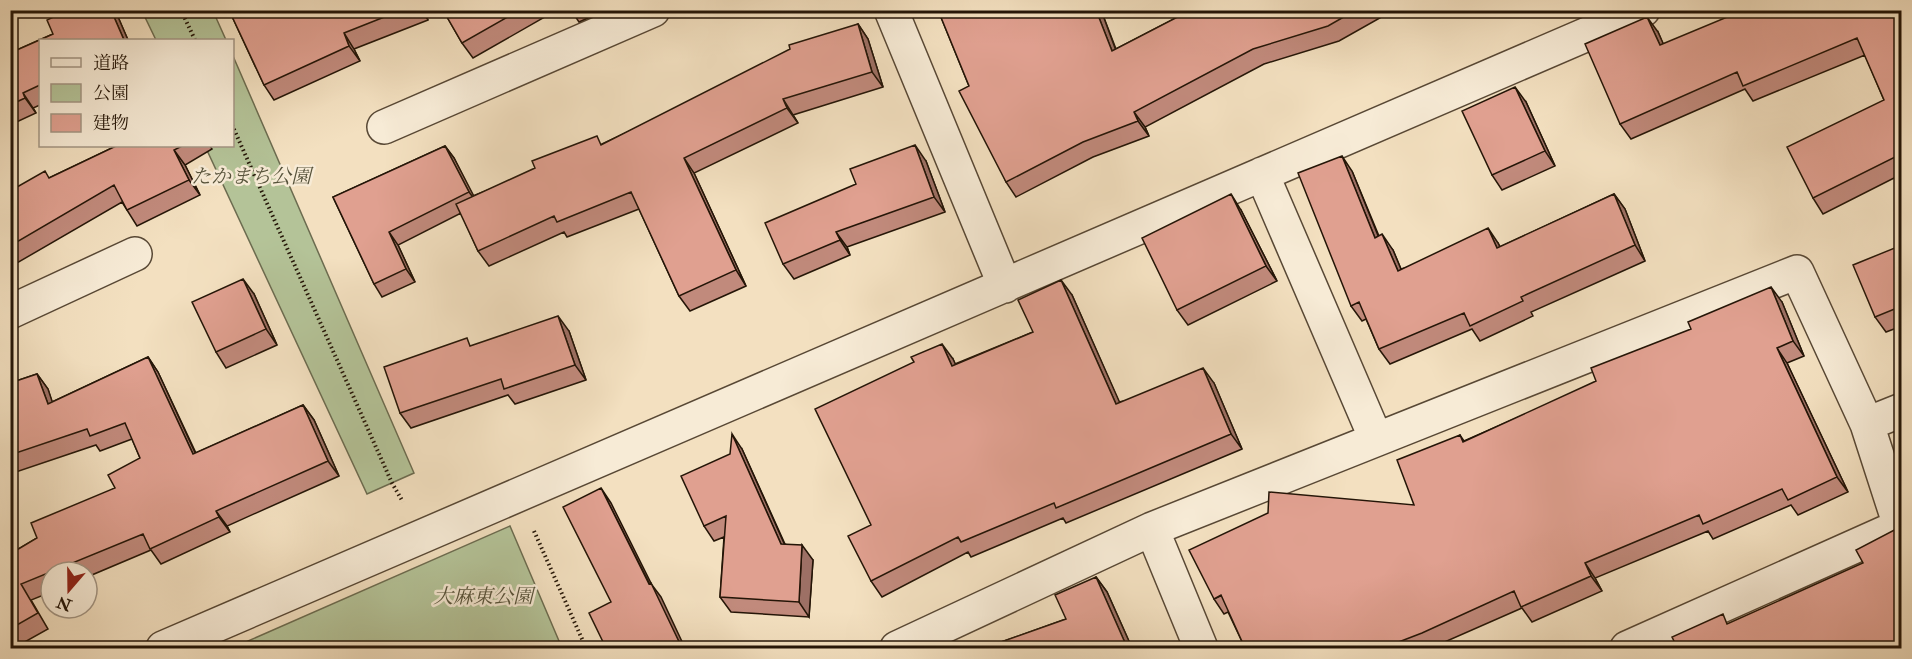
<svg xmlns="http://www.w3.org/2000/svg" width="1912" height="659" font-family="'IM FELL Double Pica','Noto Serif JP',serif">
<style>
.green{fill:#b4c398;stroke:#6c6c50;stroke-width:1.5}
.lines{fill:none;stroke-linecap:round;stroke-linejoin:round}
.minor-casing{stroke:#584835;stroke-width:36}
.path{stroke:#241507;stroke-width:4;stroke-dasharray:1.5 3;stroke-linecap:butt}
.minor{stroke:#f7ebd6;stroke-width:33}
.wall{fill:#c18a7c;stroke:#241507;stroke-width:1.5}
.shaded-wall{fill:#9d7065;stroke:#241507;stroke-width:1.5}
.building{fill:#e0a090;stroke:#241507;stroke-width:1.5}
.labels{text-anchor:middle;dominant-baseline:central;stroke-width:5;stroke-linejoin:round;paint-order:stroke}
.park-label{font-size:20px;font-style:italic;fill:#56523a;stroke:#f7ebd6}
</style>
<rect width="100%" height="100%" fill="#f3e0c0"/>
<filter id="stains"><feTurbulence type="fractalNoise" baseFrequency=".00333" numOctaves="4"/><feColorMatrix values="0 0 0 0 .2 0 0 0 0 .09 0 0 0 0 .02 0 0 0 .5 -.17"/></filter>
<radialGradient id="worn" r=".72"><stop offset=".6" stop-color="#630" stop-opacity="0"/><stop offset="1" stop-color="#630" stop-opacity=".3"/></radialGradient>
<!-- green -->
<path class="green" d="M142,11H213L226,40H156Z
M233,56L414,473L367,494L205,146H232Z
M510,526L562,648H232Z"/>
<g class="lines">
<!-- minor casing -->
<g class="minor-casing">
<path id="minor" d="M891,10L1005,286
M384,127L653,10
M1262,174L1376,439
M10,312L135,254
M1867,424L1902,410
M1152,529L1201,648
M163,648L1643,10
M897,648L1152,529L1797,272L1867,424L1900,526L1627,648"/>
</g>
<!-- path -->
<path class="path" d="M181,10L195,40
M232,125L392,483L403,502
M534,531L586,648"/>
<!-- minor -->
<use href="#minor" class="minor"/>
</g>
<!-- wall -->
<path class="wall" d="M68,10H115L128,40H40V105L33,108L36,113L10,125V53L53,34Z
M229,10H424L428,20L354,49L360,61L274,100L264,85Z
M443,10H557L473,58L462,43Z
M571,10H606L579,22Z
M938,10H1101L1116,49L1191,10H1394L1339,41L1264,64L1145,127L1149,136L1093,157L1016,197L1006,182L969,86Z
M1902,10V174L1823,214L1813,198L1884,100L1865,55L1753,101L1745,89L1631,139L1620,124L1658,32L1663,44Z
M858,24L868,39L883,87L793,115L798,123L694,173L746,286L690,311L679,296L639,209L567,237L564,232L489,266L478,251L461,213L398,245L415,282L382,297L374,284L333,197L445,146L454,158L473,196L602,144Z
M1526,102L1555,166L1502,190L1492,175Z
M116,146H210L212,149L185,165L200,195L137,226L122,202L10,267V191L49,178Z
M926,161L945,212L847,247L850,255L794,279L783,264Z
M1352,171L1379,236L1393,250L1401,269L1498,243L1500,247L1614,194L1625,209L1645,261L1531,312L1533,316L1480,341L1472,329L1390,364L1379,349L1366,319L1362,321L1351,306Z
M1241,210L1277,281L1188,325L1177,310Z
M1902,245V326L1886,332L1875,317Z
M254,294L277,345L226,368L216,352Z
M1072,295L1119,402L1214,383L1242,449L1066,523L1063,518L971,557L968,552L882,597L871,581V525L953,359L955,364L1033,332Z
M1782,302L1804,356L1787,363L1848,492L1798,515L1791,505L1713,539L1708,531L1595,578L1602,591L1532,622L1522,608L1431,648H1245L1228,612L1224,614L1214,599L1414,505L1460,435L1464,441Z
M569,331L586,380L515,404L508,395L411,428L400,413L472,346Z
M148,357L158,372L196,453L303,405L314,420L339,476L227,526L230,532L161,564L151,550L87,577V572H51V592L31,600L48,629L14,648H10V554L37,538L115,488L140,458L132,439L100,451L96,445L10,474V383L37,374L48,389L52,402Z
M742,449L785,544L813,560L809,617L731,612L720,597L724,537L714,541L704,526Z
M1096,577L1107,592L1132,648H984L1066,619Z"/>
<!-- shaded-wall -->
<path class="shaded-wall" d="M111,10H115L128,40H124Z
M421,10H424L428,20Z
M1096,10H1101L1122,67L1112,51Z
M1647,17L1658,32L1671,61L1660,45Z
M858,24L868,39L883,87L872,72Z
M344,33L354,49L360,61L349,46Z
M1515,87L1526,102L1555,166L1545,151Z
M23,93L33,108L36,113L25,98Z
M783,99L798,123L787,108Z
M1134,112L1145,127L1149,136L1138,121Z
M915,145L926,161L945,212L934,197Z
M445,146L454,158L478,204L469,192Z
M174,150L185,165L200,195L189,180Z
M1342,156L1352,171L1385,253L1375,238Z
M684,158L694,173L746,286L736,270Z
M1231,194L1241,210L1277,281L1266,266Z
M1614,194L1625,209L1645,261L1635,245Z
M1488,228L1498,243L1508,263L1497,248Z
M389,232L398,245L415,282L406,269Z
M836,232L847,247L850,255L840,240Z
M1382,234L1393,250L1408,286L1398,271Z
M243,279L254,294L277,345L266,329Z
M1061,280L1072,295L1127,419L1116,404Z
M1771,287L1782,302L1804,356L1793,341Z
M558,316L569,331L586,380L575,365Z
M942,344L953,359L963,381L952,366Z
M1777,348L1787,363L1848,492L1837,477Z
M148,357L158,372L203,470L193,454Z
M1203,368L1214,383L1242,449L1231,434Z
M37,374L48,389L58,419L48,404Z
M303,405L314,420L339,476L328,461Z
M732,434L742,449L791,559L781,544Z
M601,488L611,503L652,585L661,597L685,648H682Z
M216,511L227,526L230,532L219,517Z
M802,545L813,560L809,617L799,602Z
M1585,563L1595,578L1602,591L1591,576Z
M1096,577L1107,592L1132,648H1129L1126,645Z"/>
<!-- building -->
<path class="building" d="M68,10H111L124,40H40V85L23,93L25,98L10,105V53L53,34L47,20Z
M229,10H402L344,33L349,46L264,85Z
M443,10H520L462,43Z
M938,10H1096L1112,51L1191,10H1356L1328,26L1253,49L1134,112L1138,121L1083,142L1006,182L959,91L969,86Z
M1744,10H1902V162L1899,155L1813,198L1787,147L1884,100L1857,38L1743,86L1737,72L1620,124L1585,44L1647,17L1660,45Z
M858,24L872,72L783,99L787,108L684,158L736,270L679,296L631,192L557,222L554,216L478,251L456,204L535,168L532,161L597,136L601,145L790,49L789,45Z
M1515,87L1545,151L1492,175L1462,111Z
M915,145L934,197L836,232L840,240L783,264L765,223L856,184L850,169Z
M116,146H182L174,150L189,180L127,210L114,185L10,246V191L45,171L49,178Z
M445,146L469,192L389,232L406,269L374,284L333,197Z
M1342,156L1375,238L1382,234L1398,271L1488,228L1497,248L1614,194L1635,245L1521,297L1523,301L1470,326L1464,313L1379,349L1359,302L1351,306L1298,173Z
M1231,194L1266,266L1177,310L1142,238Z
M1902,245V306L1875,317L1853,265Z
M243,279L266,329L216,352L192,302Z
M1061,280L1116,404L1203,368L1231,434L1056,508L1054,503L961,542L958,537L871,581L848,536L871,525L815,409L914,362L911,357L942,344L952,366L1033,332L1018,300Z
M1771,287L1793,341L1777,348L1837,477L1788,500L1782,489L1703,524L1699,515L1585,563L1591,576L1521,607L1514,591L1422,633L1383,648H1245L1221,595L1214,599L1189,550L1268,513L1269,492L1414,505L1397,460L1460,435L1463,442L1596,381L1591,368L1691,329L1688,322Z
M558,316L575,365L504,389L501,379L400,413L384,367L467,338L470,346Z
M148,357L193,454L303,405L328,461L216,511L219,517L150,549L143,534L21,584L38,613L10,629V554L37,538L31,523L115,488L108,475L140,458L125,423L90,436L87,429L10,455V383L37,374L48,404Z
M732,434L781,544L802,545L799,602L720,597L726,516L704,526L681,476L730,454Z
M601,488L649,584L651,583L682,648H606L589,613L611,602L563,507Z
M1902,526V648H1662L1675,643L1672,637L1723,614L1727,624L1863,563L1856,550Z
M1096,577L1126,645L1118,648H984L1066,619L1055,595Z"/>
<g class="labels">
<!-- park labels -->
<g class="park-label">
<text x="251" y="176">たかまち公園</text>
<text x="483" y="596">大麻東公園</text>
</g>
</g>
<!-- margin -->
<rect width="1912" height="659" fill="none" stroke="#f3e0c0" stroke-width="36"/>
<rect x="12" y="12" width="1888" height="635" fill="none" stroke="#241507" stroke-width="3"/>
<rect x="18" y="18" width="1876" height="623" fill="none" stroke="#241507" stroke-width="1.5"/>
<!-- legend -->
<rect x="39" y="39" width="195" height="108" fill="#f7ebd6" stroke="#a39583" stroke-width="1.5"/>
<rect x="51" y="58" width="30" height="9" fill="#f7ebd6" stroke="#a39583" stroke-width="1.5"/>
<text x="93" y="69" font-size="18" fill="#241507">道路</text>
<rect x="51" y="84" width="30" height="18" fill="#b4c398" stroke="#a39583" stroke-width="1.5"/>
<text x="93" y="99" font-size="18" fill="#241507">公園</text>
<rect x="51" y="114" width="30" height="18" fill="#e0a090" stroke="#a39583" stroke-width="1.5"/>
<text x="93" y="129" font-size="18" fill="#241507">建物</text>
<!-- north arrow -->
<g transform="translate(69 590) rotate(200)"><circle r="28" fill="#f7ebd6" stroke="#a39583" stroke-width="1.5"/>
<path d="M0-4.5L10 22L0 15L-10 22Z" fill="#8f2418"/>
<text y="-9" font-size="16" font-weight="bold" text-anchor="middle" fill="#241507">N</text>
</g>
<rect width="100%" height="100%" filter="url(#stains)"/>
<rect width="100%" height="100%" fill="url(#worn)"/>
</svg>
